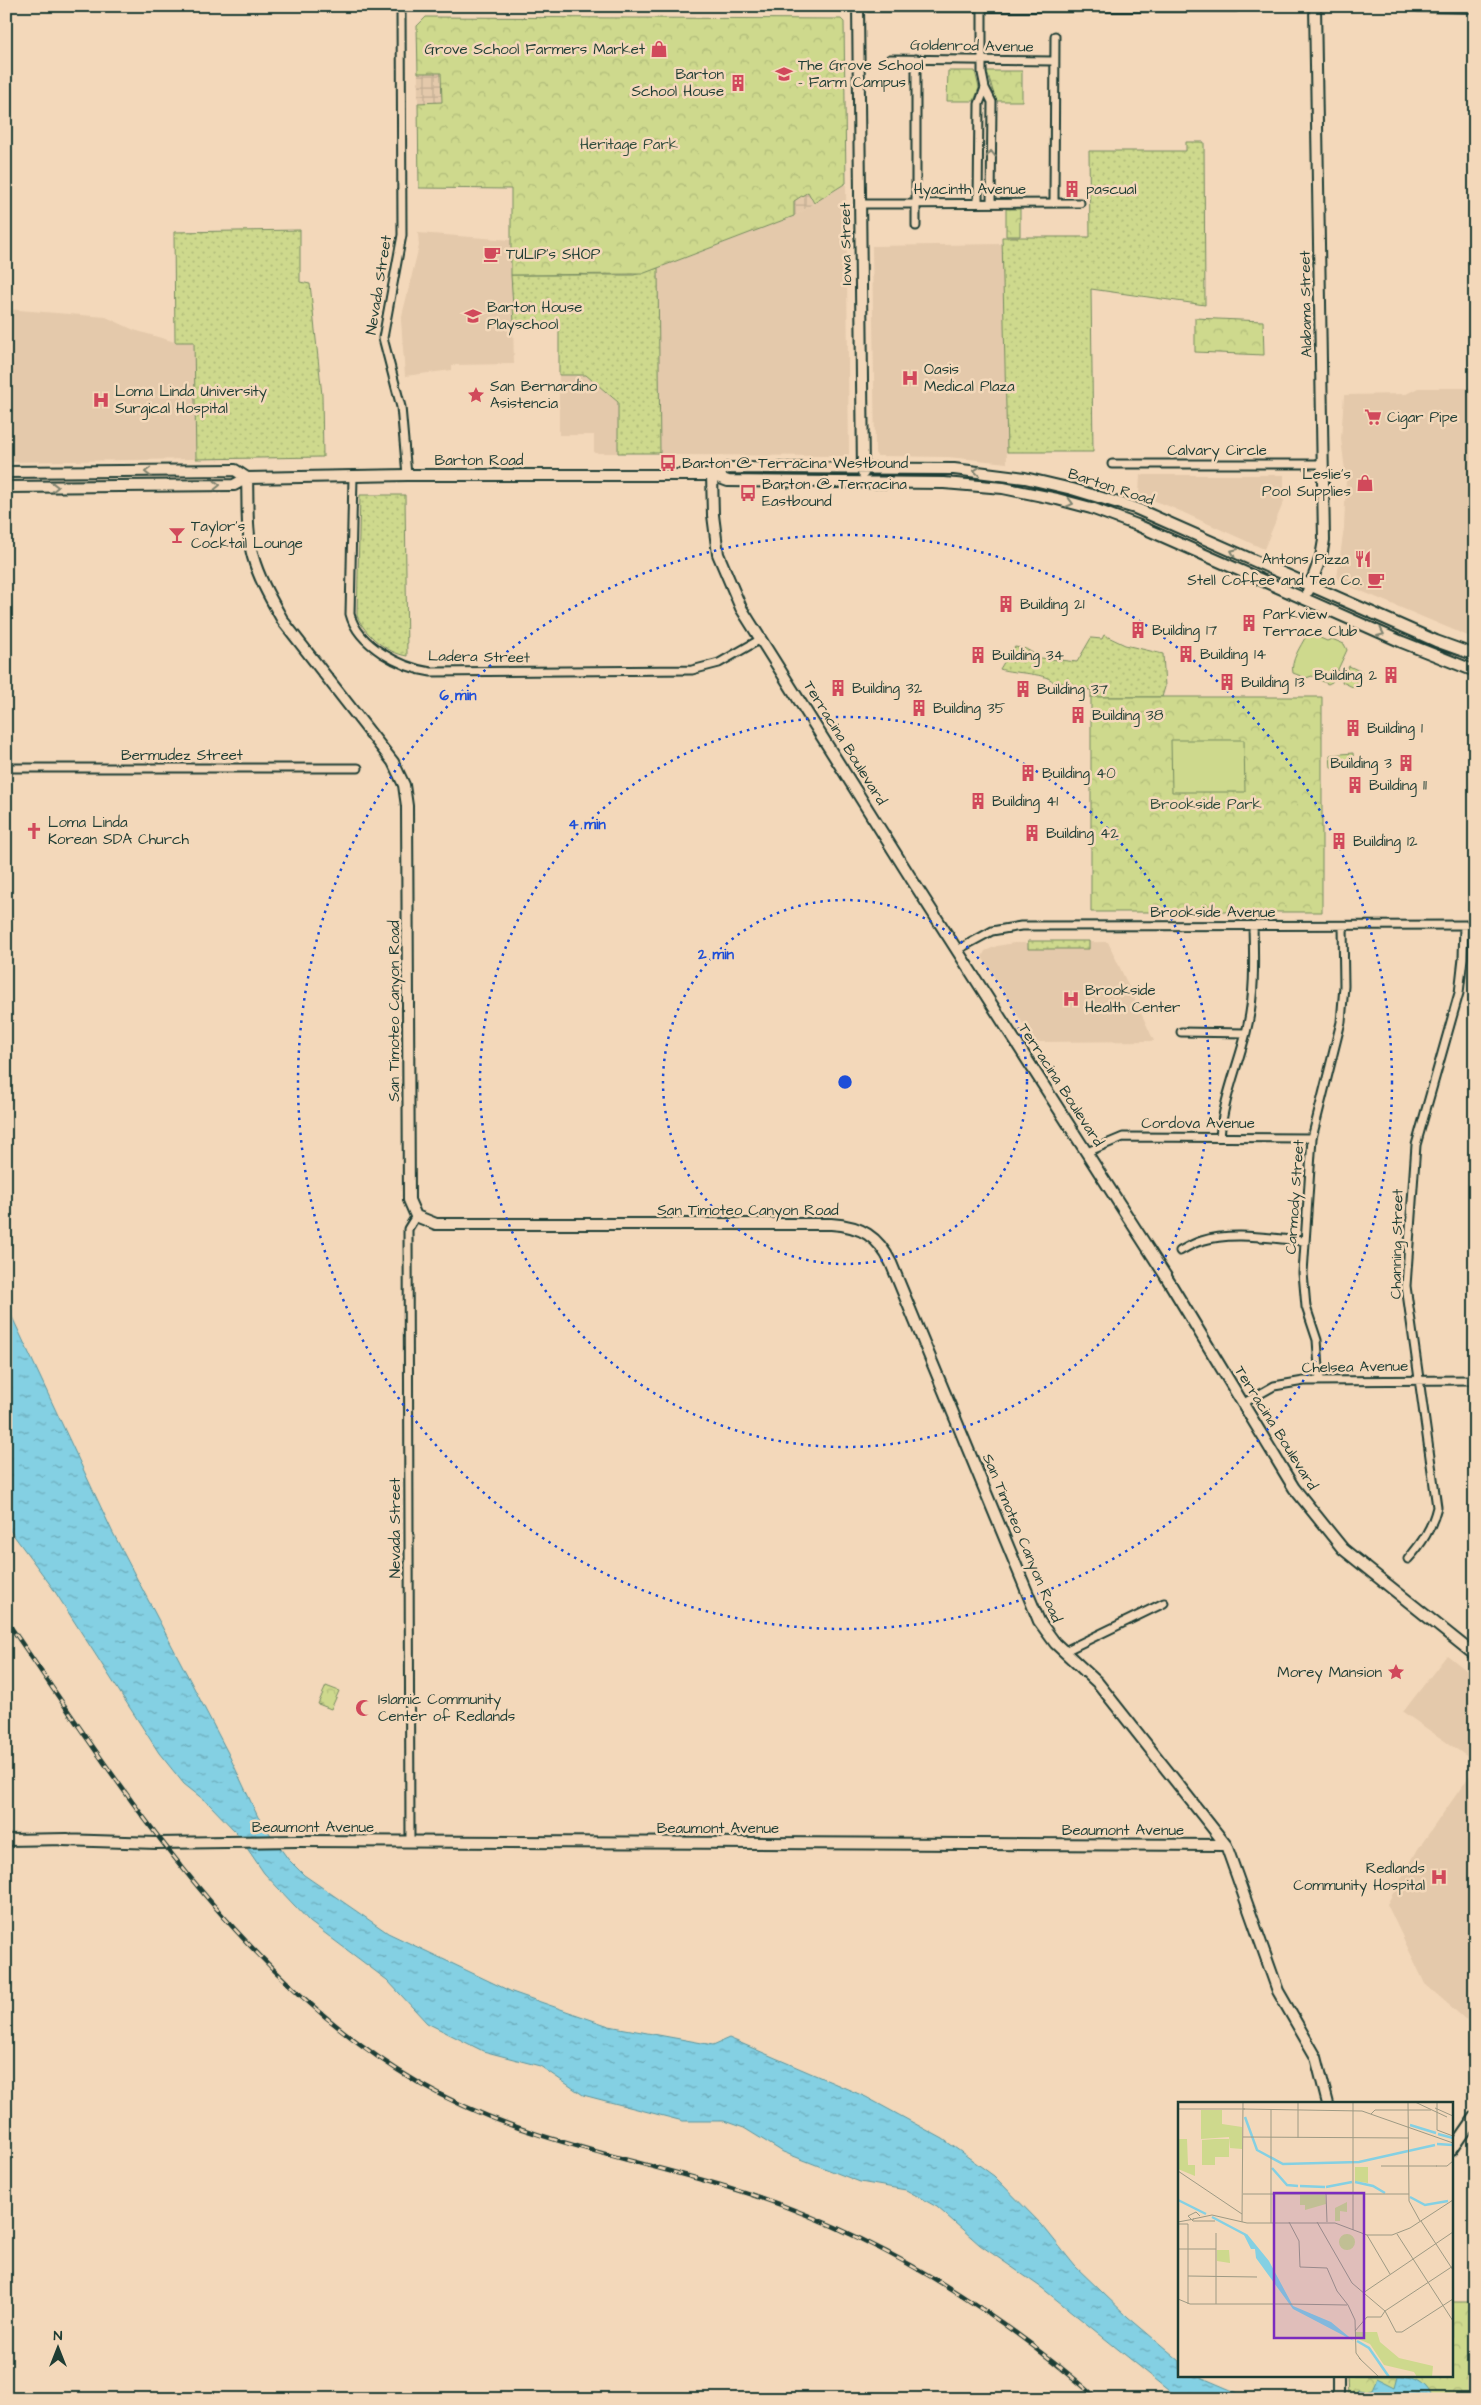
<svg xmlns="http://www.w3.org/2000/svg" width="1481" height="2405" font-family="'Architects Daughter',sans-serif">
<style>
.built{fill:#e4c9ab}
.industrial{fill:url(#industrial-grid)}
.grass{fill:url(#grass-dots);stroke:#768b60}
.park{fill:url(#park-crowns);stroke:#768b60}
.pitch{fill:#ced98d;stroke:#768b60}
.water{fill:url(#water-ripples);stroke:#5c959d}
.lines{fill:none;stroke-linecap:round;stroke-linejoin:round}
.street-casing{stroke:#1f3d34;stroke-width:11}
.secondary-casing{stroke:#1f3d34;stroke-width:14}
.street{stroke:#f3d8ba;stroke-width:7}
.secondary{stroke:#f3d8ba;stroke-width:10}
.rail-casing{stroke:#1f3d34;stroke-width:4.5}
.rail{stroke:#f3d8ba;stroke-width:2.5;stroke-dasharray:8;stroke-linecap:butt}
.oneway{stroke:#7e8370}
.ring{fill:none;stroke:#1d4ed8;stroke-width:2.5;stroke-dasharray:2.5 5}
.labels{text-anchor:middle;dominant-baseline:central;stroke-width:5;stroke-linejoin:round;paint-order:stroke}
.street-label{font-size:15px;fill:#1f3d34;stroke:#f3d8ba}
.poi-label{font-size:15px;fill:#1f3d34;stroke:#f3d8ba;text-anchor:start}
.park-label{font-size:15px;fill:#304d3d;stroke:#f3d8ba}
.inset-river{fill:none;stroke:#84d0e3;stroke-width:2.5}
.inset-road{fill:none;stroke:#9e9a84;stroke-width:1}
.view{fill:#7b2cbf;fill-opacity:0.15;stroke:#7b2cbf;stroke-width:2.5}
.inset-edge{fill:none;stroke:#1f3d34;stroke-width:2.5}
.centre{fill:#1d4ed8;stroke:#f3d8ba;stroke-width:2.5}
.ring-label{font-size:15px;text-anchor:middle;font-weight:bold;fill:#1d4ed8;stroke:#f3d8ba;stroke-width:5;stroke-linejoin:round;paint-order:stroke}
</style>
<defs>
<pattern id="industrial-grid" width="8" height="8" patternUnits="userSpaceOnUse" patternTransform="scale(1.25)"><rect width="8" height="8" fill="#e4c9ab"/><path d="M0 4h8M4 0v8" fill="none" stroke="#c3ae94"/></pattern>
<pattern id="grass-dots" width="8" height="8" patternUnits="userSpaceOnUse" patternTransform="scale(1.25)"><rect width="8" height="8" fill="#ced98d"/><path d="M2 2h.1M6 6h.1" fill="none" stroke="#b0bb7a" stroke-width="1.8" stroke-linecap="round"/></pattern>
<pattern id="park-crowns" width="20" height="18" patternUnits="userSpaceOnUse" patternTransform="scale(1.25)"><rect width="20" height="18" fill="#ced98d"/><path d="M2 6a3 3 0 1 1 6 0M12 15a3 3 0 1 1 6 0" fill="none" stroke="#b0bb7a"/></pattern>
<pattern id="water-ripples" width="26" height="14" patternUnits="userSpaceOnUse" patternTransform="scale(1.25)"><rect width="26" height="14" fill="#84d0e3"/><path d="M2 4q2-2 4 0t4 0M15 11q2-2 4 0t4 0" fill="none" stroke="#6baab9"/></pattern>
</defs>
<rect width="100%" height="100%" fill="#f3d8ba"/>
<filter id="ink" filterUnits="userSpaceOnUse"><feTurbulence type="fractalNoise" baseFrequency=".02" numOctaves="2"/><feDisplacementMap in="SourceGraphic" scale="10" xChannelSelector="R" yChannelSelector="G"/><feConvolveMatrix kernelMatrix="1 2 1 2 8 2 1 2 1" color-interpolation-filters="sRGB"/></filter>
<g filter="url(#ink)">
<!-- built -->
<path class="built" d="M846,183L849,454L847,456L660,455L658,268L794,216Z
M418,233L511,240L514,364L452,365V370L405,376L401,320L419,246Z
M1002,244L1007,463L948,457L877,456L875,453L872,246Z
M6,309L106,317L134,330L175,342H194L196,459L6,462Z
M559,375H586L618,402V453H594V435H559Z
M1418,388H1469L1475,395V639L1342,583L1337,578L1344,528L1346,478L1341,439L1344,395L1406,394Z
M1140,475H1284V501L1264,549L1171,507L1139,495Z
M1108,942L1154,1041L1034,1042L982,957L985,951L997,946L1014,943Z
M1447,1655L1475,1677V1762L1403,1712Z
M1475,1768V2022L1465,2019L1425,1984L1387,1904L1418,1849Z"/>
<!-- industrial -->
<path class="industrial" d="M418,73H441L442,103H418Z
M808,191L814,203L794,216V201Z"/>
<!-- grass -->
<path class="grass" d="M1186,142H1204L1205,305L1091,289L1093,452H1007L1002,237H1090L1089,151H1186Z
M300,230V282L310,284L322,395L323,457L196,459L194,342H175L174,232Z
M658,268L660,453H618V402L586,375H559V326L514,323L511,275H634Z
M360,495H405L407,656C387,653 365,635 357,616Z
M1104,635L1125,645L1163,654L1165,687L1162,697H1091V690L1068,687L1064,690L1063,684L1059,682L1055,684C1049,672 1014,674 1000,669L1012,649L1015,647L1026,649L1041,658L1077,662L1091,638L1102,639Z
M1028,941H1089V949H1028Z"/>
<!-- park -->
<path class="park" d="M426,17L841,19L844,22L846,183L814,203L808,192L794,201V216L642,274L511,275V189L419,188L418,103L442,102L441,73H418L417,26Z
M948,71H975L979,88L974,101H947Z
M987,71H1022V101H996Z
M1006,209H1020V236H1006Z
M1195,318L1263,321L1264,355L1195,352Z
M1091,697H1322V912H1091Z
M326,1686L339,1691L331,1709L318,1704Z
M1452,2302H1475V2399H1354L1348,2396L1347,2376H1452Z"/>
<!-- pitch -->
<path class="pitch" d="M1311,634L1327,641L1332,639L1344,644L1347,650L1332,682L1328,684L1312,676L1306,678L1293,673C1290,661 1301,646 1306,636Z
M1349,666L1362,672L1355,688L1342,682Z
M1171,740H1244L1245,792H1172Z
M1353,753L1354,765L1331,767L1330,755Z"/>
<!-- water -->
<path class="water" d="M6,1304L112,1531L228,1753L258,1817L288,1859L304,1875L388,1933L512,1992L609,2026L713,2045L729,2038L866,2097L943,2139L994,2176L1042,2225L1075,2266L1128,2317L1180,2361V2376H1198L1252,2399H1180L1042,2288L980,2245L937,2207L906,2190L860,2182L783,2152L744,2128L724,2121H683L583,2095L540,2066L483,2051L427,2023L387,1980L310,1922L264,1873L236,1832L209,1804L184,1784L159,1753L52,1587L6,1525Z
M1398,2376C1413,2376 1428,2384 1431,2399H1360L1356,2394L1358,2390L1366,2391L1372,2389L1377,2378L1395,2387Z"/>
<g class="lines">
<!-- street casing -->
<g class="street-casing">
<path id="street" d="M401,6L402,235L383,338L401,407L407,475
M982,7V73L985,88L992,102L991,203
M890,59L1054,61
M978,203L979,104L985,88
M1054,203L1055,36
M860,204L1080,203
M916,226V59
M1112,464H1322
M353,476L350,614C358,646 402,668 431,672L692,670L719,663L761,639
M6,768H358
M957,950L992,931L1021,926L1475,925
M1181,1032L1246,1033
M1220,1137C1223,1101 1237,1068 1246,1033C1255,997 1254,962 1253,926
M1087,1152L1123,1137L1312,1138
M1180,1251C1187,1247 1194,1243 1201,1241C1233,1231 1273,1239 1305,1241
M1320,1381L1317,1340L1306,1307L1303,1273L1312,1138L1341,1022L1344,986L1343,926
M1242,1404L1274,1386L1304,1381L1475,1380
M1408,1559C1422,1543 1432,1528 1437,1507L1406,1286L1416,1145L1459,993L1463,958L1464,926
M1065,1651L1164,1603
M410,1842L408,1229L416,1216"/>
</g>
<!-- secondary casing -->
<g class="secondary-casing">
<path id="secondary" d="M858,6L863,473
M869,6H1235
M1419,6L1475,7
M6,472L235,470L247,478
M712,475L713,515L718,554L741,608L914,883L1165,1275L1294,1488L1343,1549L1475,1655
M712,475L728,468L954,469L1025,478L1072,489L1135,508L1436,641L1475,655
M247,478C248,504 246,532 253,557C259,579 272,601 283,621L393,762L404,785L407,806L409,1200L416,1216L436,1224H831C861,1226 878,1236 891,1263L1039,1621L1055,1643L1098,1683L1226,1845L1278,1991L1316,2057L1328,2104
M6,487L234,485L247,478L407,475H712L728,481L944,483L1003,488L1057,499L1091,508L1137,525L1402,642L1475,671
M1308,591L1321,557L1324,540L1315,6
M6,1840L68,1839
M62,1840L157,1843L297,1841L1226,1845
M1452,2150L1475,2117
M1338,2376V2399"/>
</g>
<!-- street -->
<use href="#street" class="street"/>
<!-- secondary -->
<use href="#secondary" class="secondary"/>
<!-- rail casing -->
<g class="rail-casing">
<path id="rail" d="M6,1620C121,1787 240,1979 419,2083C514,2138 622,2156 727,2187C865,2228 990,2304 1098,2399"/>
</g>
<!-- rail -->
<use href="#rail" class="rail"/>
</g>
<!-- one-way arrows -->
<defs><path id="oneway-chevron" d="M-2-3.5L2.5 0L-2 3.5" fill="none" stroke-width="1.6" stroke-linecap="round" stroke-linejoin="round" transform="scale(1.25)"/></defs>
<g class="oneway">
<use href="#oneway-chevron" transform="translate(991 154) rotate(-90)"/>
<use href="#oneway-chevron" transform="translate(977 471) rotate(-174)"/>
<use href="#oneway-chevron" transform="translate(148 472) rotate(180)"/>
<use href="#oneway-chevron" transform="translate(217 485) rotate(-1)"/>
<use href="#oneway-chevron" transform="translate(55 487) rotate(-1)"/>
<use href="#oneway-chevron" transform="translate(1070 503) rotate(15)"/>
<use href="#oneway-chevron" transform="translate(1234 552) rotate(-156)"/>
<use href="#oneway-chevron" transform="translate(1381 633) rotate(24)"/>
</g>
</g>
<!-- distance rings -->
<g class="ring">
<circle cx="845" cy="1082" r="182"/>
<circle cx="845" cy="1082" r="365"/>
<circle cx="845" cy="1082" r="547"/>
</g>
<!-- icons -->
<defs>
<g id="shop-bare" transform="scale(1.35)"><path d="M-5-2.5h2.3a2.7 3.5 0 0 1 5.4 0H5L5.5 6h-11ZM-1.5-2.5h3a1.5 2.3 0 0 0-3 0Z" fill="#d1495b" stroke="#f3d8ba" stroke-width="2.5" paint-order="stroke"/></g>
<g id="school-bare" transform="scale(1.35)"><path d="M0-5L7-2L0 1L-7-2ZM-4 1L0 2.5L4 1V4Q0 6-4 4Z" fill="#d1495b" stroke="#f3d8ba" stroke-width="2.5" paint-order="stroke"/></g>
<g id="building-bare" transform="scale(1.35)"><path d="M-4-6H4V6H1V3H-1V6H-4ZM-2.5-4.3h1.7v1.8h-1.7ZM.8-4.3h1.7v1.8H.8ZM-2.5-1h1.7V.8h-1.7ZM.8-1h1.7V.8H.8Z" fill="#d1495b" stroke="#f3d8ba" stroke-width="2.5" paint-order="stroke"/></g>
<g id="cafe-bare" transform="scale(1.35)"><path d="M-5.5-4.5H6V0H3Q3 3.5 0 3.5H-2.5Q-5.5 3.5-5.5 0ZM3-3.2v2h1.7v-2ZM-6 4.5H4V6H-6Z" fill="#d1495b" stroke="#f3d8ba" stroke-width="2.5" paint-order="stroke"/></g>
<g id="hospital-bare" transform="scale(1.35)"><path d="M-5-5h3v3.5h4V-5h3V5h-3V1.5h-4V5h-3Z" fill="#d1495b" stroke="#f3d8ba" stroke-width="2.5" paint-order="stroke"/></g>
<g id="sight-bare" transform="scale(1.35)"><path d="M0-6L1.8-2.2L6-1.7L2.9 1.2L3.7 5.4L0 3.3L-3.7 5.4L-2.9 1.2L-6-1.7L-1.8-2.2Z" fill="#d1495b" stroke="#f3d8ba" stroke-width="2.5" paint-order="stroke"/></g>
<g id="supermarket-bare" transform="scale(1.35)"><path d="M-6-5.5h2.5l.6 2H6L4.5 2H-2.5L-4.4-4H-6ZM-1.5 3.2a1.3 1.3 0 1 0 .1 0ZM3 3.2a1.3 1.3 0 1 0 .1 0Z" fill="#d1495b" stroke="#f3d8ba" stroke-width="2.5" paint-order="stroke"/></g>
<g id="bus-bare" transform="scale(1.35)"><path d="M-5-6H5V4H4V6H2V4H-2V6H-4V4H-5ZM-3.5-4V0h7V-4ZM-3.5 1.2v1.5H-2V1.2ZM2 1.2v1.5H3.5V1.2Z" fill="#d1495b" stroke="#f3d8ba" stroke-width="2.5" paint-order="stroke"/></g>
<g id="bar-bare" transform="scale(1.35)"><path d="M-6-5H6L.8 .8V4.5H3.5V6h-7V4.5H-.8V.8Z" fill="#d1495b" stroke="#f3d8ba" stroke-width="2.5" paint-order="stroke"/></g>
<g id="restaurant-bare" transform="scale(1.35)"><path d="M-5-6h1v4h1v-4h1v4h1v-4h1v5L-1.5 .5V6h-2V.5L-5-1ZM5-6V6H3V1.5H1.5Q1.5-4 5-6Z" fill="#d1495b" stroke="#f3d8ba" stroke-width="2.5" paint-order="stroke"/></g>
<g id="church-bare" transform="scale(1.35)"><path d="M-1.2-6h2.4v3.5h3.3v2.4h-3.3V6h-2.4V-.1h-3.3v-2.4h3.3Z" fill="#d1495b" stroke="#f3d8ba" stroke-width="2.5" paint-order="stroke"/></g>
<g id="mosque-bare" transform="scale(1.35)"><path d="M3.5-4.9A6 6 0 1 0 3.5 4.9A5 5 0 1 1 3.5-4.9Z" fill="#d1495b" stroke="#f3d8ba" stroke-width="2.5" paint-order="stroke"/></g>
</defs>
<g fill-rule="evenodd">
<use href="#shop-bare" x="659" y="49"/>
<use href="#school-bare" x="784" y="74"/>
<use href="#building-bare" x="738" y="83"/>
<use href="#building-bare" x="1072" y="189"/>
<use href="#cafe-bare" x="492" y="254"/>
<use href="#school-bare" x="473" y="316"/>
<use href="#hospital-bare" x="910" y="378"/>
<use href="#sight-bare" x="476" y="395"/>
<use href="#hospital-bare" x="101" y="400"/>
<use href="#supermarket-bare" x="1373" y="417"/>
<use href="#bus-bare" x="668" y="463"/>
<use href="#shop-bare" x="1365" y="483"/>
<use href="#bus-bare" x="748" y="493"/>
<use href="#bar-bare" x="177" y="535"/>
<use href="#restaurant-bare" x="1363" y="559"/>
<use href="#cafe-bare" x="1376" y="580"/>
<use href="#building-bare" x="1006" y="604"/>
<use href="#building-bare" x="1249" y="623"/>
<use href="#building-bare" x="1138" y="630"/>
<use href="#building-bare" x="1186" y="654"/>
<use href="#building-bare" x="978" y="655"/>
<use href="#building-bare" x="1391" y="675"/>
<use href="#building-bare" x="1227" y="682"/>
<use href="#building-bare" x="838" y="688"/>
<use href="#building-bare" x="1023" y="689"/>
<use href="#building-bare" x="919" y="708"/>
<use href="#building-bare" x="1078" y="715"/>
<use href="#building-bare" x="1353" y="728"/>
<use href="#building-bare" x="1406" y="763"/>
<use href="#building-bare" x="1028" y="773"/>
<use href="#building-bare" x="1355" y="785"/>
<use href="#building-bare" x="978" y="801"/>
<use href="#church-bare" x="34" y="831"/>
<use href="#building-bare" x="1032" y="833"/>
<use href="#building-bare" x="1339" y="841"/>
<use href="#hospital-bare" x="1071" y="999"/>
<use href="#sight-bare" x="1396" y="1672"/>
<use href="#mosque-bare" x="364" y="1708"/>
<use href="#hospital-bare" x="1439" y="1877"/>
</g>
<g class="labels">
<!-- street labels -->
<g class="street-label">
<text transform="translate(972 46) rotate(1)">Goldenrod Avenue</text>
<text x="970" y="189">Hyacinth Avenue</text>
<text transform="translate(846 244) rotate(-91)">Iowa Street</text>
<text transform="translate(379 285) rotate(-81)">Nevada Street</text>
<text transform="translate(1306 304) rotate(-91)">Alabama Street</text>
<text x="1217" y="450">Calvary Circle</text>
<text x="479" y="460">Barton Road</text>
<text transform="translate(1111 487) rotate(18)">Barton Road</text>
<text transform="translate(479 657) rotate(1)">Ladera Street</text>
<text transform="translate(845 743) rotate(58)">Terracina Boulevard</text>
<text x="182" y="755">Bermudez Street</text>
<text x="1213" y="912">Brookside Avenue</text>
<text transform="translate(394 1011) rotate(-90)">San Timoteo Canyon Road</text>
<text transform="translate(1061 1085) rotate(57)">Terracina Boulevard</text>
<text x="1198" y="1123">Cordova Avenue</text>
<text transform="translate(1295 1197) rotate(-86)">Carmody Street</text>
<text x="748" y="1210">San Timoteo Canyon Road</text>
<text transform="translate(1397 1244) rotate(-89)">Channing Street</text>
<text transform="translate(1355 1367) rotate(-1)">Chelsea Avenue</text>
<text transform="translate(1276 1428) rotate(58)">Terracina Boulevard</text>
<text transform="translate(395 1528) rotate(-90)">Nevada Street</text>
<text transform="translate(1022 1538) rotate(67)">San Timoteo Canyon Road</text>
<text x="313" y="1827">Beaumont Avenue</text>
<text x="718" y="1828">Beaumont Avenue</text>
<text x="1123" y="1830">Beaumont Avenue</text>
</g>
<!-- poi labels -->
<g class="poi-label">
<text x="645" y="49" text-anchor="end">Grove School Farmers Market</text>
<text x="798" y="65">The Grove School<tspan x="798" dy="17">- Farm Campus</tspan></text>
<text x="724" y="74" text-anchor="end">Barton<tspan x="724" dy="17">School House</tspan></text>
<text x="1086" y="189">pascual</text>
<text x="506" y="254">TULIP's SHOP</text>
<text x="487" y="307">Barton House<tspan x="487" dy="17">Playschool</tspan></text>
<text x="924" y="369">Oasis<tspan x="924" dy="17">Medical Plaza</tspan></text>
<text x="490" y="386">San Bernardino<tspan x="490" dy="17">Asistencia</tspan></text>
<text x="115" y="391">Loma Linda University<tspan x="115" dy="17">Surgical Hospital</tspan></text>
<text x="1387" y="417">Cigar Pipe</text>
<text x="682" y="463">Barton @ Terracina Westbound</text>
<text x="1351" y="474" text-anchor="end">Leslie's<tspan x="1351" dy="17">Pool Supplies</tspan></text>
<text x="762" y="484">Barton @ Terracina<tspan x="762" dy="17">Eastbound</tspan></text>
<text x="191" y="526">Taylor's<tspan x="191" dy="17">Cocktail Lounge</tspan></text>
<text x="1349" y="559" text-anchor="end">Antons Pizza</text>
<text x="1362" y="580" text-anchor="end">Stell Coffee and Tea Co.</text>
<text x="1020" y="604">Building 21</text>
<text x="1263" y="614">Parkview<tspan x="1263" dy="17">Terrace Club</tspan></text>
<text x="1152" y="630">Building 17</text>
<text x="1200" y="654">Building 14</text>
<text x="992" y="655">Building 34</text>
<text x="1377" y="675" text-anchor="end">Building 2</text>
<text x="1241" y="682">Building 13</text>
<text x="852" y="688">Building 32</text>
<text x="1037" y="689">Building 37</text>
<text x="933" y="708">Building 35</text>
<text x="1092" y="715">Building 38</text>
<text x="1367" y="728">Building 1</text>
<text x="1392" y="763" text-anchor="end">Building 3</text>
<text x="1042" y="773">Building 40</text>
<text x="1369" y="785">Building 11</text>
<text x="992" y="801">Building 41</text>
<text x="48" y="822">Loma Linda<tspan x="48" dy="17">Korean SDA Church</tspan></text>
<text x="1046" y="833">Building 42</text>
<text x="1353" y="841">Building 12</text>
<text x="1085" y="990">Brookside<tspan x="1085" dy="17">Health Center</tspan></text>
<text x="1382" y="1672" text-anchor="end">Morey Mansion</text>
<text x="378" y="1699">Islamic Community<tspan x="378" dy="17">Center of Redlands</tspan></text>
<text x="1425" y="1868" text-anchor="end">Redlands<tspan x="1425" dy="17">Community Hospital</tspan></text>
</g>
<!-- park labels -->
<g class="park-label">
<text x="629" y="144">Heritage Park</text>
<text x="1206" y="804">Brookside Park</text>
</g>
</g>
<!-- overview -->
<g transform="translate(1178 2102)">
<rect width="275" height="275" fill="#f3d8ba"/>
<path d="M23,8H44V22L64,25V47L52,46L51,35L23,37ZM0,37H9L10,63H17V74L0,67ZM37,37V63H24V38ZM177,65H190V81L177,79ZM169,100V110L162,109V119H157V106Z" fill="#ced98d"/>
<path d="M37,37H51V55H37ZM122,93H147L148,102L127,108V103H122ZM161 140a8 8 0 1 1 16 0a8 8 0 1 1-16 0ZM39,148H51L52,161L39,159ZM177,230H199L202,240L221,256L255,264L254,275H239L236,270L206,263L192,242L178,236Z" fill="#ced98d"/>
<path d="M69,132L91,159L115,204L153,220L176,239L115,207L78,156L77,147H73L66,133Z" fill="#84d0e3"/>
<path class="inset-river" d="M67,15L79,48L105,62L181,60L257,43M232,23L258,31M260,32L275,36M259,42L275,43M94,66L109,83L120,84M177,80L195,84L207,91M122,84L147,85M148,85L174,80M232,95L247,103L270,99M0,98L28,112M34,115L68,133M179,239L191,246L211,275"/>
<path class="inset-road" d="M175,0V128M230,0L231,99L242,119M237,0L269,15M259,0V28L275,34M257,6L275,14M0,7H67M65,7L184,9L275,41M93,7V121M193,12L197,8H253M65,35L231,36M120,36V0M203,64H259M258,64H269L275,59M0,69L64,112M65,92H231M148,92L149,120M22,114L18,110L10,114L15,119H37M15,117L34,113L69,121H157L189,133H214L232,126L275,98M243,119L275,168M0,120L16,117M64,120L65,0M111,120L121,139L122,165L149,166L159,189L170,203L177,218L178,251L183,258M139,120L174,181L207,209L218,230H224L275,197M0,122H10V202M38,131V202M219,132L275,219M189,133L212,172M0,147H38M10,174L79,175M185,191L275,130M0,197L12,202H109M109,202L169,203M207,209L275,164M177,229L189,215H203L207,209M181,256L201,275"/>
<path class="view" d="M96,91H186V236H96Z"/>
<rect width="275" height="275" class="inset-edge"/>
</g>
<circle cx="845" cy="1082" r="8" class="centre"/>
<g class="ring-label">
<text x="458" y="700">6 min</text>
<text x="587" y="829">4 min</text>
<text x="716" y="959">2 min</text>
</g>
<!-- margin -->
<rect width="1481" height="2405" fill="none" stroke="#f3d8ba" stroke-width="25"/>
<rect x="12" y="12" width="1456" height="2380" fill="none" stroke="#1f3d34" stroke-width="2" filter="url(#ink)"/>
<!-- north arrow -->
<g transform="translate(58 2348)" stroke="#f3d8ba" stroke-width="4" paint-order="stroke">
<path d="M0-4L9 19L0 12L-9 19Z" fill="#1f3d34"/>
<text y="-8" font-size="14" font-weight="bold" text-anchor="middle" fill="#1f3d34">N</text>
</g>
</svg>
